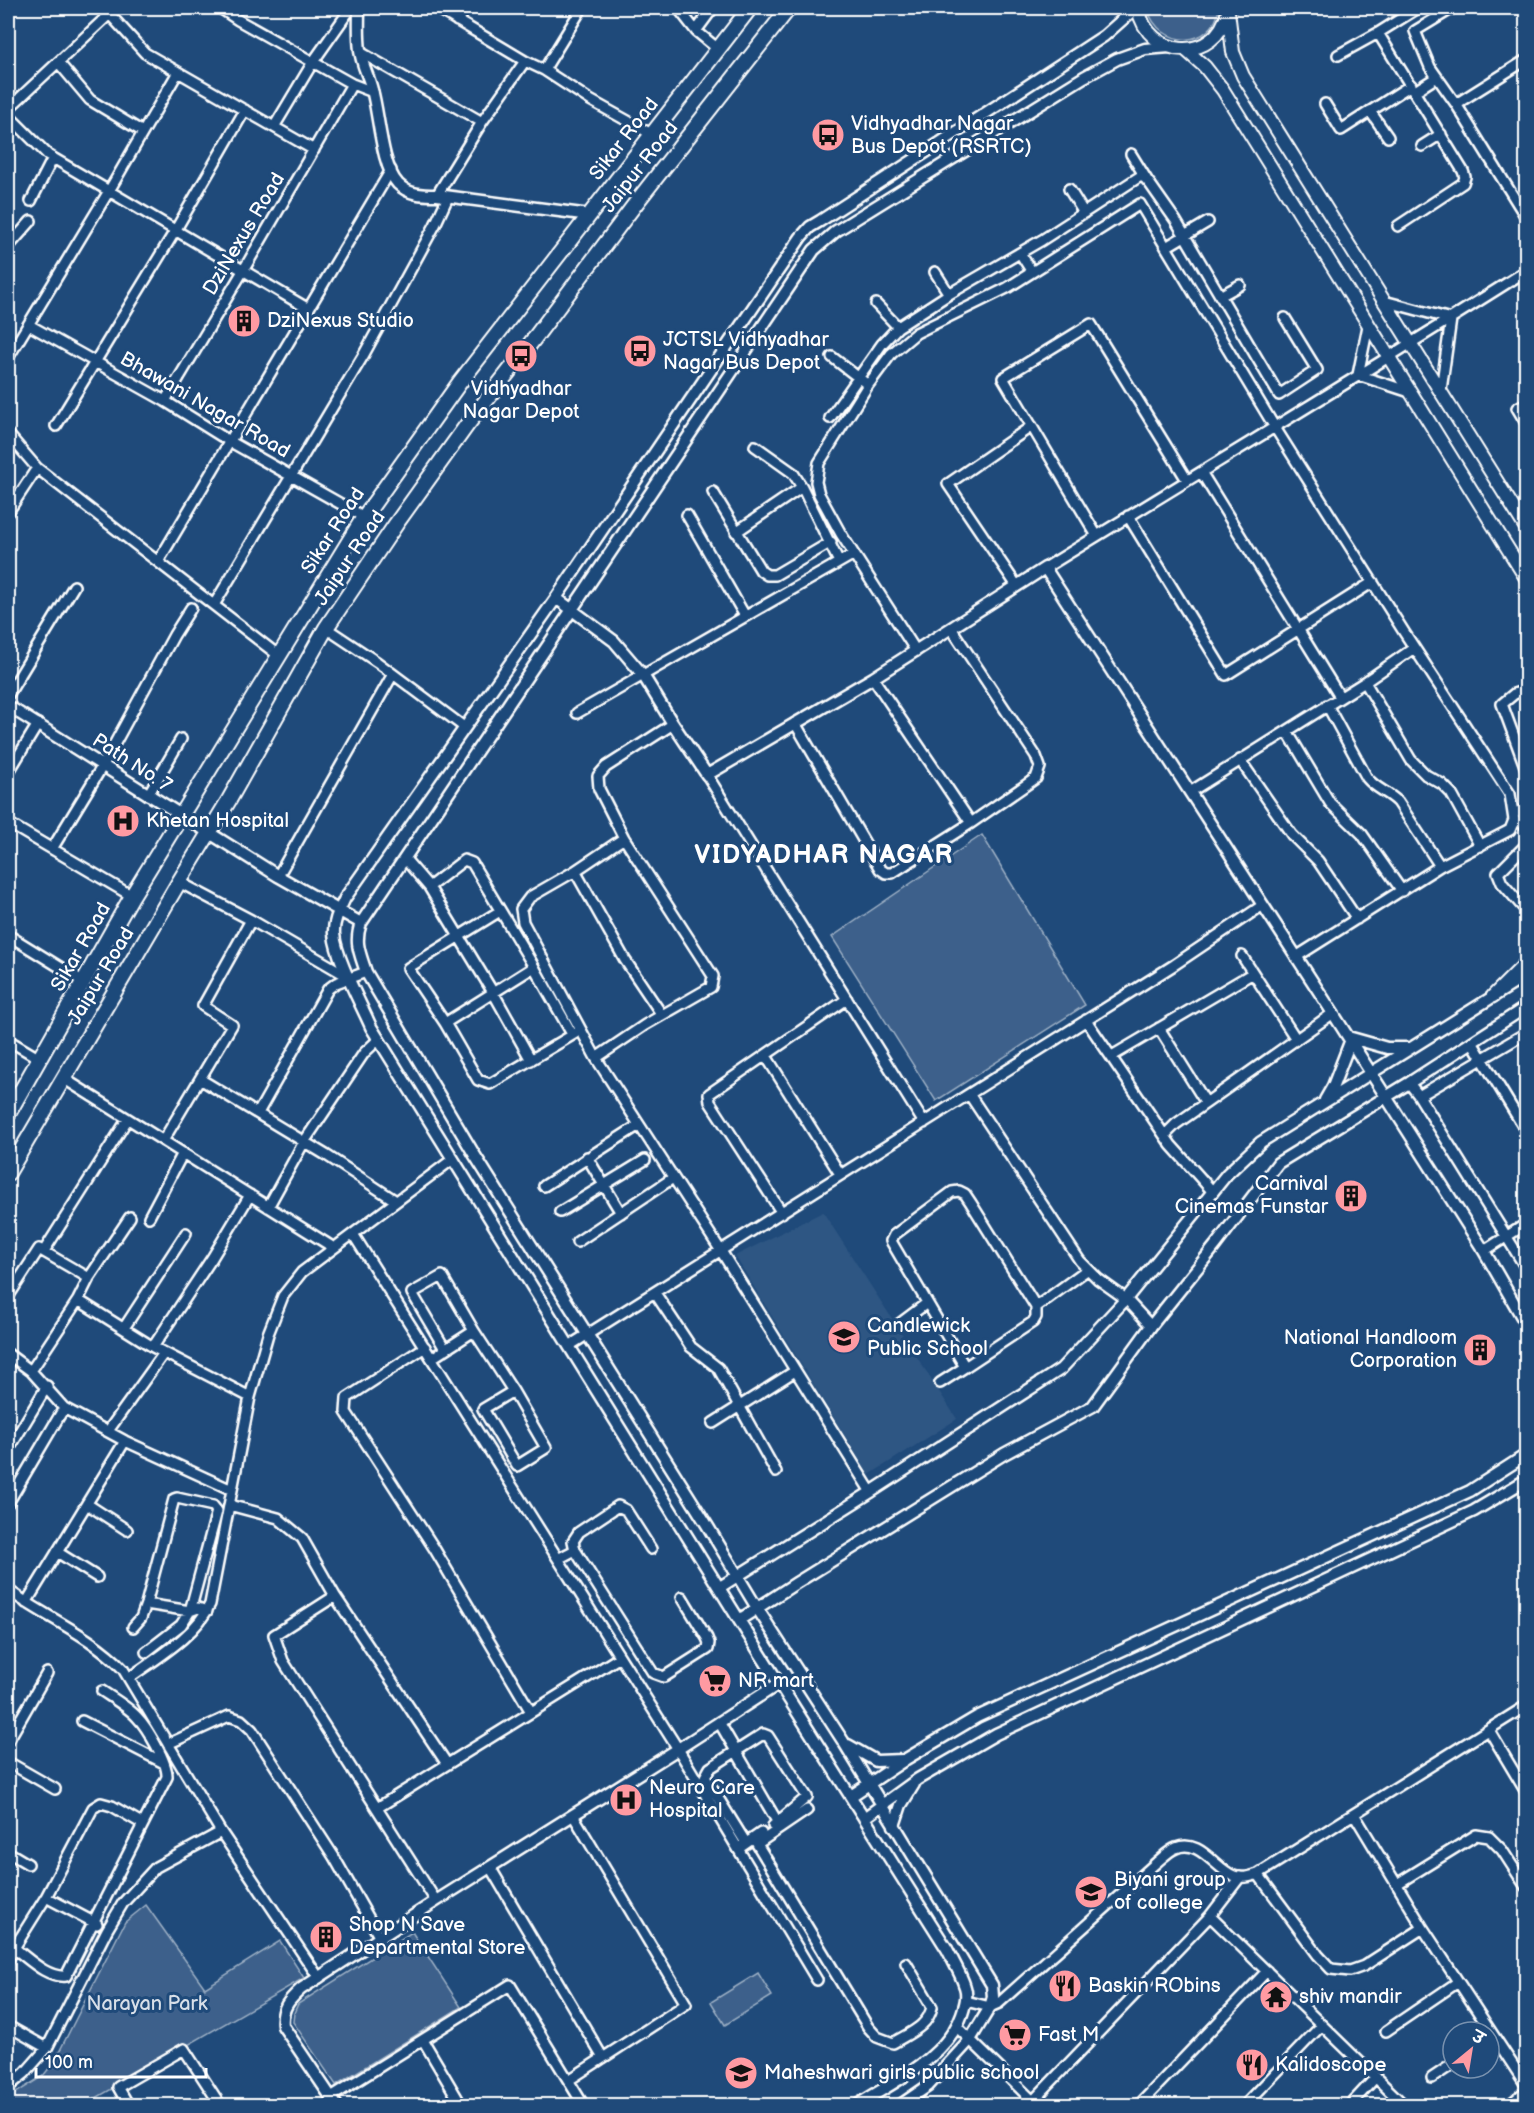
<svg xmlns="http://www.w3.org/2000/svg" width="1534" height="2113" font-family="'Balsamiq Sans','Playpen Sans Deva',sans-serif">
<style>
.built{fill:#2e5683}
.green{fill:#3c618b;stroke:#9eb0c5;stroke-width:1.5}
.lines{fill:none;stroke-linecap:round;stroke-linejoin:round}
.minor-casing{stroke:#fff;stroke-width:14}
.tertiary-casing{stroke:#fff;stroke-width:15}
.secondary-casing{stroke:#fff;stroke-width:16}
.primary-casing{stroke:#fff;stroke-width:18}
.minor{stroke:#1f4a7a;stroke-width:9}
.tertiary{stroke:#1f4a7a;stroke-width:10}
.secondary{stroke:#1f4a7a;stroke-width:12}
.primary{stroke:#1f4a7a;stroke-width:14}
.labels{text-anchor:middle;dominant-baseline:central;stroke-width:6;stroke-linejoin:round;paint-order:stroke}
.poi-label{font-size:20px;fill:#fff;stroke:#1f4a7a;text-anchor:start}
.street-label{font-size:20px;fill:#fff;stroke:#1f4a7a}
.park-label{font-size:20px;fill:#d8dfe8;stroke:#1f4a7a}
.district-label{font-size:26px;font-weight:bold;letter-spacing:1.5px;fill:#fff;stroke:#1f4a7a}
</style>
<rect width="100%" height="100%" fill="#1f4a7a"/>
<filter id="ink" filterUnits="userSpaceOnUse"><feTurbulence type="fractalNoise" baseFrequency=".0167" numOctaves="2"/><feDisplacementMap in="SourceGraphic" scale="12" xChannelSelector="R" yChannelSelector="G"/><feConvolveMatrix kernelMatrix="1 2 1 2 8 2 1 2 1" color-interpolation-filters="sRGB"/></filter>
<g filter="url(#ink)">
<!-- built -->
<path class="built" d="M823,1212L957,1419L869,1475L735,1256Z"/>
<!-- green -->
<path class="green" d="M1147,8H1219C1214,48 1160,51 1147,8Z
M982,835L1085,1005L936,1101L832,937Z
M146,1905L205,1988L280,1941L304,1978L84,2105H8V2098L43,2076L54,2062L125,1922Z
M412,1932L461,2007L336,2085L293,2022L294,2013L298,2004Z
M758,1973L772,1996L725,2025L711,2002Z"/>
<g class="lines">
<!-- minor casing -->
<g class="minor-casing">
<path id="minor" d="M104,8L145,53L314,150
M220,8L238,20L352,84L373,92
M436,8L525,61L544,70L590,100L653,135
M678,8L696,31L718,49
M1453,8L1415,31L1430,67L1456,104L1526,217
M457,21L467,8
M696,31L713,8
M360,52L482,122
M1338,55L1378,33
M58,62L90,100L143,132
M544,70L582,8
M1415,91L1437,77
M1325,104L1341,130L1411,85
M1456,104L1526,60
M8,109L116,8
M1370,111L1388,137
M8,115L48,155L307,308
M274,127L313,62L351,8
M1422,146L1441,134
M1131,154L1147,180
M1069,189L1084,213
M437,195L482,122L525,61
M31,201L53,158
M1398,226L1463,183L1465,177L1463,171L1378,33L1418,8
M8,247L31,221
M1166,247L1208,222
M1020,253L1032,272
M935,272L949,294
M1220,296L1240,285
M1384,301L1451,319L1441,390
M876,304L898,327
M29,325L165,401L229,441L364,517
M1368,326L1358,375L1410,392
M832,357L868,385
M8,358L109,191L178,72
M165,401L243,271L352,84
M1526,403L1517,408L1526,423
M830,418L882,344L898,327L949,294L1042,240L1139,177H1144L1150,184L1176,221L1279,395L1317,370L1285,318
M56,426L175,231L245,110
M8,434L37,468L278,655
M755,446L793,473L802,487L839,562
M1201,472L1340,697
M713,492L761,571L767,575H775L831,542
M8,512L37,468
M687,515L745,616
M1128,516L1226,675L1373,582
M736,532L802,487
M1097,536L1003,378L1091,324L1187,480
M158,562L391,170
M1045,568C1205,469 1367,372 1526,271
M1017,586L948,484L1032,426
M214,605L363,356L435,225L448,197
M326,628L377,662L464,727
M916,651L841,534L819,494L816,482L819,463L868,385L891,354L916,333L1007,288L1140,204L1274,426L1404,632L1510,794L1514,820L1510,830L1440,866L1296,957
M873,678L971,823L1036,778L1040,767L1036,756L951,628
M1365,682L1411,760L1426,775L1442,784L1451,793L1480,846
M1526,690L1514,694L1502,704L1526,769
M8,695L74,586
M1327,705L1367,778C1376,789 1388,792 1398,802L1440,866
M577,713L854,554
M795,723L880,869L886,873H892L971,823
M1287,731L1330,803L1362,834L1402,891
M1240,760L1292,835L1318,861L1357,919
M8,773L38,724
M707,775L924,1123
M1190,792L1365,682L1414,648
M148,795L181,739
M1513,813L1526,810
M1514,820L1526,825
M8,823L132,896
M624,838L575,871L530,897L521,909L523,922L596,1058L721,1251L871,1492
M1526,845L1498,873L1502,883L1522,906L1526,902
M52,849L103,765L174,635L191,608
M405,859L429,887L494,994L531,1060
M575,871L625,960L662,1015
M278,876L393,674
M179,882L251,920L349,977
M429,887L464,860L472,863L534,967L572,1034
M500,911L408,968L445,1023L478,1080L490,1084L581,1030
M8,935L84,982
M1242,956L1296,1039
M1086,1020L1171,1145L1213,1192
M445,1023L534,967
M1159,1028L1206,1103L1332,1014
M8,1040L40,1059
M1472,1042L1526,1131
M766,1056L840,1174
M1112,1056L1253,973
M596,1058L645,1025L711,987L713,976L624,838L599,789L598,776L606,767L673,724
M63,1078L334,1248
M200,1079L326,1155L396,1201
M1409,1083L1419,1096L1526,1268
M969,1094L1080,1261L1098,1279L1126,1299L1151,1326
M1419,1096L1526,1033
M258,1113L328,989L336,983L366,972
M1165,1135L1176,1124L1206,1103
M163,1141L232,1025L203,1006L251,920
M587,1157L621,1213
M544,1186L639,1125
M959,1191L965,1194L971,1203L1036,1307V1317L1033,1322L965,1367L891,1241L894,1235L952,1192Z
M268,1207L304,1142L364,1053L379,1039
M560,1212L645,1160
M782,1213L710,1102L709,1094L847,999
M149,1217L183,1153
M353,1234L678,1749L817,1980
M577,1242L673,1178
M44,1251L127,1120
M1484,1251L1526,1224
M89,1278L130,1217
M655,1293L691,1347L718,1368L776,1472
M8,1297L39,1249L89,1278L78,1300L31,1371
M78,1300L153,1347L250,1397
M1036,1307L1088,1269
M899,1324L927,1303
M124,1328L186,1233
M569,1346L1174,965L1263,905
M153,1347L212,1258L250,1195
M425,1347L347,1398L346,1412L434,1548L531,1712
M445,1349L412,1293L442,1276L474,1331
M8,1354L31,1371L64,1408L125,1441L232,1490
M432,1358L474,1331L513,1391L483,1409L517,1466L546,1448L513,1391
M940,1383L965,1367
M713,1423L795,1371
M108,1431L164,1353
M8,1451L47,1386
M8,1503L64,1408
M87,1504L127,1530
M229,1505L278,1518L302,1538L335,1596
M575,1550L653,1673L664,1677L708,1649L709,1643L707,1638L682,1597
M57,1552L97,1577
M558,1559L575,1550L573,1541L579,1532L618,1506L626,1510L651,1549
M8,1590C45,1617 91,1635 123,1669L221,1832L319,1978
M26,1603L125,1441
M146,1604L190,1611L198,1608L207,1611
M133,1627L141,1618L146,1604L174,1499L177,1498L213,1506L217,1511L190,1611L181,1625L146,1652
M129,1678C155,1659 197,1635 210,1604L250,1397L268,1334L283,1296L302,1272L453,1159
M82,1721L164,1763
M719,1722L778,1823
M1489,1730L1526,1792
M8,1741L47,1673
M168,1744L229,1716L241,1720L252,1730L334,1857L380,1938
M8,1762L55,1789
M377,1808L620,1657
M807,1810L757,1844L868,2027L877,2037L893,2043C909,2033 928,2027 932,2007L906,1963
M1354,1814L1423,1928L1526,2085
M746,1843L705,1777L710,1768L763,1734L768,1736L807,1797L773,1826
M738,1849L761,1833
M8,1852L28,1864
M490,1867L603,2058
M1258,1874L1318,1955L1331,1969L1350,1971L1364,1966L1423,1928
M1240,1877L1210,1916L1405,2106
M1397,1884L1476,1835L1489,1837L1502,1850L1526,1887
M436,1901L283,1661L274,1635L335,1596L447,1764
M97,1924L46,1897L93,1808L101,1803L112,1806L143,1824
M8,1944L14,1948L46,1897
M8,1960L14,1948C29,1959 47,1978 66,1976L167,1777C168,1763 147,1727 137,1717C128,1707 114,1699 102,1691
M966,2001L990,2007L999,2003L1157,1862C1163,1857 1170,1850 1176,1848C1200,1838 1215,1869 1234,1876C1242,1879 1250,1877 1258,1874L1526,1706
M8,2026L47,2048
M957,2027L1038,2106
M1386,2031L1458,1982
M423,2040L462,2106
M1432,2078L1453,2064
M569,2080L686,2004L573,1815
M8,2087L25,2073L47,2048L107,1930L123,1903L156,1867L221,1832
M331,2097L510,1985L584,2106
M129,2106L118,2087L184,2049L221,2106
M1028,2106L1210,1916
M1138,2106L1267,1971
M1244,2106L1322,2025
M1349,2106L1376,2077
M1508,2106L1526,2091"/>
</g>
<!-- tertiary casing -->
<g class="tertiary-casing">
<path id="tertiary" d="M359,8C359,21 358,36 360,50C361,63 369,77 372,90C379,113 381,166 398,184C409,195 422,195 437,195L590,215
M556,598L614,641L643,675L673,724L707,775L873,678L1045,568L1336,1018L1484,1251L1526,1324
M8,706L278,876L361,923
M1348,1037L1387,1048H1411
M1325,1100L1333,1086L1350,1042
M720,1587L871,1492L1061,1369L1126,1299L1227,1174L1261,1142L1526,976
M739,1620L796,1583L1004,1454L1093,1406L1151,1326L1215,1246L1278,1163L1409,1083L1526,1007
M848,1745L876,1761L903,1760
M851,1796L906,1759L977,1717L1470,1491L1526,1455
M864,1818L918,1779L996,1734L1474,1511L1526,1480
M894,1826L901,1805L914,1784
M337,2106L283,2026C281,2008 289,2000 301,1989L436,1901L678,1749L780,1683
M856,2106C894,2081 946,2059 962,2014C965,2005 968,1996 965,1987C961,1974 953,1961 947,1949L739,1620L371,1027C361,1004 336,958 334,934C333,921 340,909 345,898L556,598L801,237L810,227L820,221L1104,36L1131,12L1133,8
M899,2106L928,2086L970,2040L990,2007L993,1997L992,1985L843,1741L757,1608L707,1525L474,1154L366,972C360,953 354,943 361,923L814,250L836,231L1084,77L1117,59L1145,49L1170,47"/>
</g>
<!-- secondary casing -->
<g class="secondary-casing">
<path id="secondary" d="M1138,8C1148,60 1216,64 1228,11
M1228,11L1233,52L1243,76L1526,528
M1185,49L1205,67L1223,90L1526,578
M1493,996L1526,963"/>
</g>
<!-- primary casing -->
<g class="primary-casing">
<path id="primary" d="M8,1114L132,896L364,517L460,382L750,8
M8,1173L179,882L229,800L326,628L396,524L467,425L521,356L639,199L789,8"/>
</g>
<!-- minor -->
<use href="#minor" class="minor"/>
<!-- tertiary -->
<use href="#tertiary" class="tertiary"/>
<!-- secondary -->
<use href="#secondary" class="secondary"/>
<!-- primary -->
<use href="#primary" class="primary"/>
</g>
</g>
<!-- icons -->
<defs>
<g id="bus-disc" transform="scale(1.725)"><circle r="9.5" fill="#ff9aa2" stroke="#1f4a7a"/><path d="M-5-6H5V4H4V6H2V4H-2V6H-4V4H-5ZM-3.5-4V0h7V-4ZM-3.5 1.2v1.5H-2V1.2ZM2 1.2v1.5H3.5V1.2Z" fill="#111"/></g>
<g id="building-disc" transform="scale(1.725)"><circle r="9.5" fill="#ff9aa2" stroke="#1f4a7a"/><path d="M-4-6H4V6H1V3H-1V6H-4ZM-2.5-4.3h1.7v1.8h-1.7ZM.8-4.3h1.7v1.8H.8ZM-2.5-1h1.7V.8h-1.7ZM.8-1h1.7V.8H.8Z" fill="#111"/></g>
<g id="hospital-disc" transform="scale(1.725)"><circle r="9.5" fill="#ff9aa2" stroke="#1f4a7a"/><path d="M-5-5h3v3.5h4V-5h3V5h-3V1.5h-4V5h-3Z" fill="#111"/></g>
<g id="school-disc" transform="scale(1.725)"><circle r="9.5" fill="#ff9aa2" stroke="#1f4a7a"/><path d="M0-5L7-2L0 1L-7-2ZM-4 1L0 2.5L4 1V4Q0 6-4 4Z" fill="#111"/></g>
<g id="supermarket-disc" transform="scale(1.725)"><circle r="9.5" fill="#ff9aa2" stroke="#1f4a7a"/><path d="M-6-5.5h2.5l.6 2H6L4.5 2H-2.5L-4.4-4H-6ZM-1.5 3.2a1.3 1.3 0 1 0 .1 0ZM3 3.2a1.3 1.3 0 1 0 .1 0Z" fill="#111"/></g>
<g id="university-disc" transform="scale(1.725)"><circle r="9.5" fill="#ff9aa2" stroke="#1f4a7a"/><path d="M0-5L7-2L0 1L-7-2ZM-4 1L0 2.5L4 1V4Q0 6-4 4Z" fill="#111"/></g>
<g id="restaurant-disc" transform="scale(1.725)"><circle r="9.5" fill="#ff9aa2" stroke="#1f4a7a"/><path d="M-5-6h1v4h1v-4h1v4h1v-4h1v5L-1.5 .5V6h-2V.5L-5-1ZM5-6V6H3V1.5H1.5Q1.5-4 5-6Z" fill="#111"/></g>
<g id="temple-disc" transform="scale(1.725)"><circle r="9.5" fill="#ff9aa2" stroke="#1f4a7a"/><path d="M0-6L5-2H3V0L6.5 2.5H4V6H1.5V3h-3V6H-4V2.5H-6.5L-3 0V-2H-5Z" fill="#111"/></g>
</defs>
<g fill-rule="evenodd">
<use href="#bus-disc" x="828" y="135"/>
<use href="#building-disc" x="244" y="321"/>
<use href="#bus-disc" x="640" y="351"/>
<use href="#bus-disc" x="521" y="356"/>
<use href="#hospital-disc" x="123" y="821"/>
<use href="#building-disc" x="1351" y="1196"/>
<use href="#school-disc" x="844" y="1337"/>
<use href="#building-disc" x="1480" y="1350"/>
<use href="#supermarket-disc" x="715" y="1681"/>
<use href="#hospital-disc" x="626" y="1800"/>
<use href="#university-disc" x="1091" y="1892"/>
<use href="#building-disc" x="326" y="1937"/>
<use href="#restaurant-disc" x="1065" y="1986"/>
<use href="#temple-disc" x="1276" y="1997"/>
<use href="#supermarket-disc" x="1015" y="2035"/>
<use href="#restaurant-disc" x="1252" y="2065"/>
<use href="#school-disc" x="741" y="2073"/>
</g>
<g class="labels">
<!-- poi labels -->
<g class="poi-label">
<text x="851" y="124">Vidhyadhar Nagar<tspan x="851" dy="23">Bus Depot (RSRTC)</tspan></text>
<text x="267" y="321">DziNexus Studio</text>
<text x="663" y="340">JCTSL Vidhyadhar<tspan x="663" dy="23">Nagar Bus Depot</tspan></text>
<text x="521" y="389" text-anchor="middle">Vidhyadhar<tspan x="521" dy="23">Nagar Depot</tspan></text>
<text x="146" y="821">Khetan Hospital</text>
<text x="1328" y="1184" text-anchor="end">Carnival<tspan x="1328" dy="23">Cinemas Funstar</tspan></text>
<text x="867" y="1326">Candlewick<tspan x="867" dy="23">Public School</tspan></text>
<text x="1457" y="1338" text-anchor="end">National Handloom<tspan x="1457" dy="23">Corporation</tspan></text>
<text x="738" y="1681">NR mart</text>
<text x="649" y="1788">Neuro Care<tspan x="649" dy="23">Hospital</tspan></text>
<text x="1114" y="1880">Biyani group<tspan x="1114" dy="23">of college</tspan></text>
<text x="349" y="1925">Shop N Save<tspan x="349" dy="23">Departmental Store</tspan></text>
<text x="1088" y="1986">Baskin RObins</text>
<text x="1299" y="1997">shiv mandir</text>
<text x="1038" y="2035">Fast M</text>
<text x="1275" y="2065">Kalidoscope</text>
<text x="764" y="2073">Maheshwari girls public school</text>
</g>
<!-- street labels -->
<g class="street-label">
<text transform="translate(624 139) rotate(-52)">Sikar Road</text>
<text transform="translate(640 167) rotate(-52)">Jaipur Road</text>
<text transform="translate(244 234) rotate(-59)">DziNexus Road</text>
<text transform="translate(205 405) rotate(30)">Bhawani Nagar Road</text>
<text transform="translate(333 531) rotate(-57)">Sikar Road</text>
<text transform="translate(350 558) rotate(-56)">Jaipur Road</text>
<text transform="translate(132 763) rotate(33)">Path No. 7</text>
<text transform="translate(81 947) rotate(-60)">Sikar Road</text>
<text transform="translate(101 976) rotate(-59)">Jaipur Road</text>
</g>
<!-- park labels -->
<g class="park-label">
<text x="147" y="2004">Narayan Park</text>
</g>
<!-- district labels -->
<g class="district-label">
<text x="824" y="855">VIDYADHAR NAGAR</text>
</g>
</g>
<!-- margin -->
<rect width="1534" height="2113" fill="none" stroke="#1f4a7a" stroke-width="30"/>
<rect x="15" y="15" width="1504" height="2083" fill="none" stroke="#fff" stroke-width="2" filter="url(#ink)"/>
<!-- north arrow -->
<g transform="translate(1471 2050) rotate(30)"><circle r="28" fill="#1f4a7a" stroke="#7992af" stroke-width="1.5"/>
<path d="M0-4.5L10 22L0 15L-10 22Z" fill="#ff9aa2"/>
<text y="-9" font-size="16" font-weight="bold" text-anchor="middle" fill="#ffffff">उ</text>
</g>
<!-- scale -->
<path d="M36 2068v9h170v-9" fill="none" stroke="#ffffff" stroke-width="3"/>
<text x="45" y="2068" font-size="18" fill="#ffffff" stroke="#1f4a7a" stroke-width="4.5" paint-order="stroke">100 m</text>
</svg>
